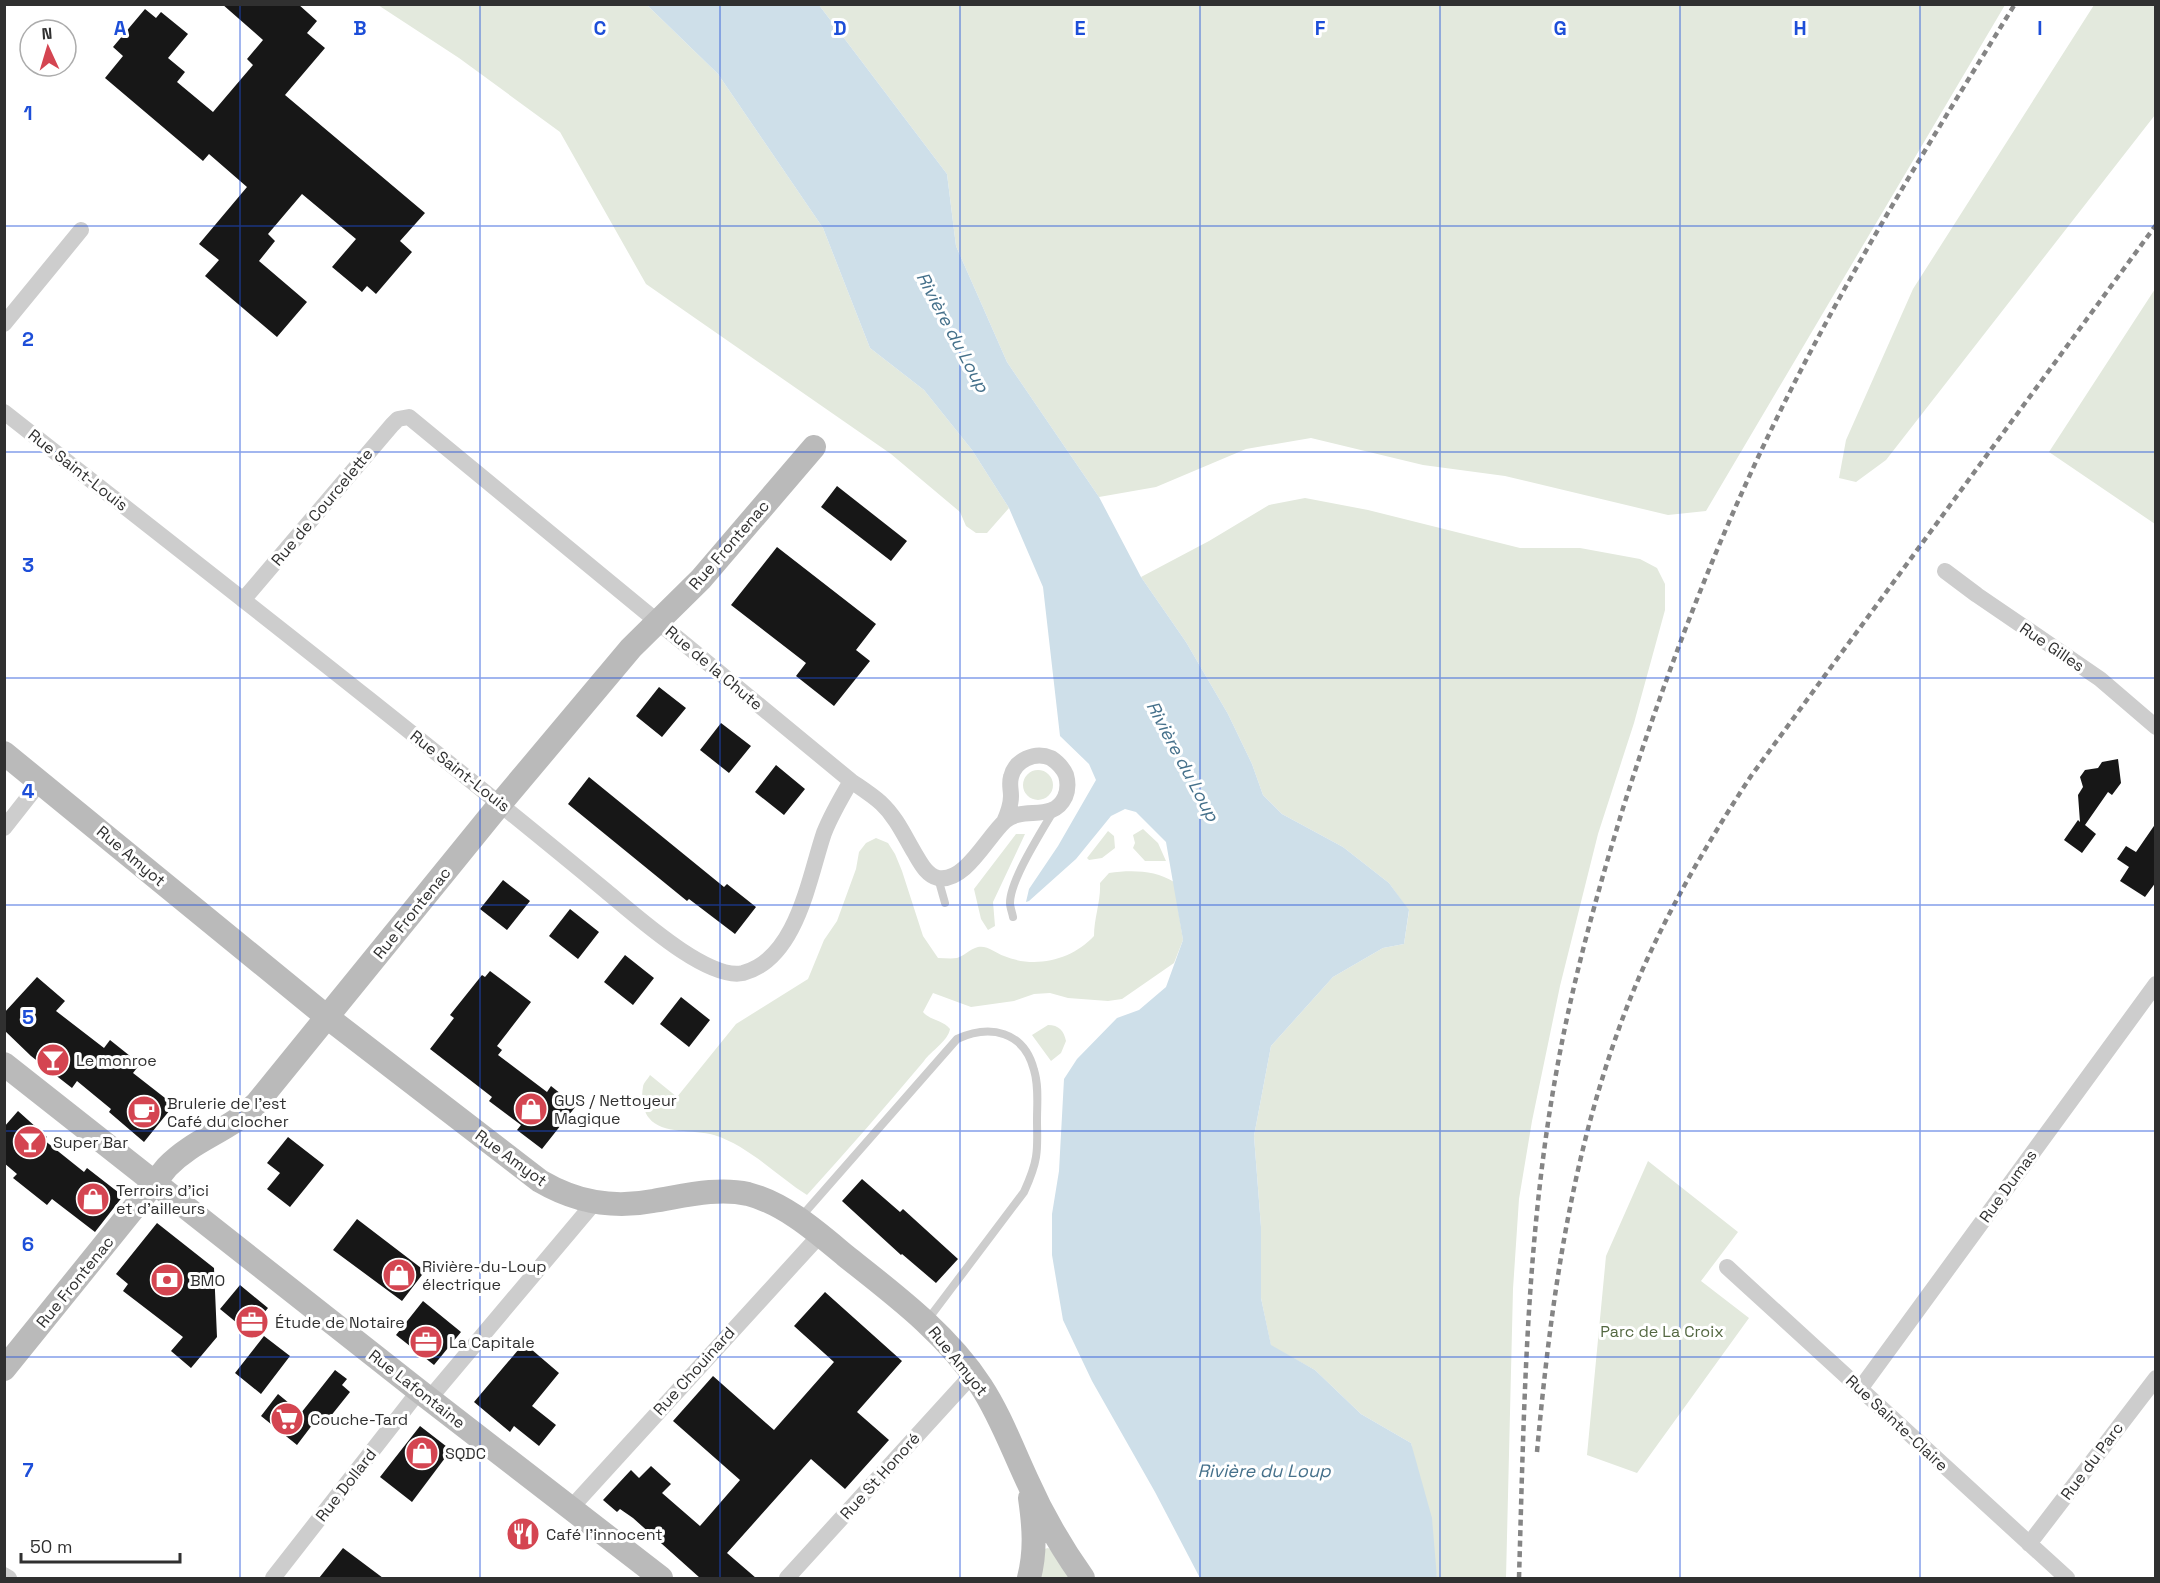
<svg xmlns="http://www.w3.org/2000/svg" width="2160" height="1583" font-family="'Space Grotesk',sans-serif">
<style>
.green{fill:#e3e9dd}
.water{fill:#cedfe9}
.building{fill:#171717}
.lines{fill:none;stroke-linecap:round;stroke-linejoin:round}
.lane{stroke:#cdcdcd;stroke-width:8}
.street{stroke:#cdcdcd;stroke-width:16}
.secondary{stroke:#bababa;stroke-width:24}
.rail{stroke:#858585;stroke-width:4.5;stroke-dasharray:6 4.5;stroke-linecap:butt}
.grid{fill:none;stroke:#1d4ed8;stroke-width:1.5;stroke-opacity:0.55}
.labels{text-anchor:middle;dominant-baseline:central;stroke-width:6;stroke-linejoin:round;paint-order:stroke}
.street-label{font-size:16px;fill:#303030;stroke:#fff}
.poi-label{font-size:16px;fill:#303030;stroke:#fff;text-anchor:start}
.park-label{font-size:16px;fill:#546842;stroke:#fff}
.water-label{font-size:18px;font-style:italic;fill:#46718b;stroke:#fff}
.grid-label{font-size:20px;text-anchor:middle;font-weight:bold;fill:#1d4ed8;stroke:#fff;stroke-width:6;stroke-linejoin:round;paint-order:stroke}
</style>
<rect width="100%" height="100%" fill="#fff"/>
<!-- green -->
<path class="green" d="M378,5H647L718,74L823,228L870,348L924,390L972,450L1009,508L987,533H976L966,526L960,512L891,454L646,284L560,132L459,58Z
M819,5H2005L1706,511L1668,515L1505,476L1423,465L1311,438L1246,449L1156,487L1099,497L1007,362L956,246L947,174Z
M2094,5H2155V115L1886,460L1856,482L1839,478L1846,440L1913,289Z
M2155,289V524L2049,452Z
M1305,498L1368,510L1520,548H1580L1640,559L1657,568L1665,584V610L1634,723L1598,834L1560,986L1532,1121L1519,1199L1513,1289L1506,1578H1437L1411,1443L1361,1414L1315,1370L1271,1346L1261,1298V1227L1254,1136L1271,1046L1333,977L1383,948L1404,944L1409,911L1389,883L1343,847L1282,814L1263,795L1252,764L1228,714L1186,642L1141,577L1209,541L1269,505Z
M1023 785a15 15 0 1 1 30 0a15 15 0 1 1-30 0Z
M1143,829L1158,843L1166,861H1145L1133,848L1135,843L1133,835Z
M1108,831L1114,836L1115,848L1102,858L1089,860L1087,858Z
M1016,834H1025L993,902L995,926L988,930L981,919L974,889Z
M876,838L888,843L895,854L902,871L923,936L938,958C944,958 951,959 957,958C964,956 970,949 978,947C987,945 996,953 1004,956C1035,969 1072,960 1094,936C1094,918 1101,901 1100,883L1109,873C1131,870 1155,870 1174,882L1183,940L1174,963L1122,999L1108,1001L1068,998L1050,993L1034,994L1014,1001L971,1007L933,993L923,1012C931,1021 943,1020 950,1029C948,1041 931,1051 924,1061C886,1106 847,1151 807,1195C777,1176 749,1146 714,1135C694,1129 662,1135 649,1118C643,1111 641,1096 643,1087C643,1083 648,1079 650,1075L677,1097L736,1024L808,979L824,940L837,921L856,869L859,852L866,843Z
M1048,1025C1059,1025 1064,1031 1066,1041L1061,1053L1051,1061L1032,1035Z
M1648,1161L1738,1232L1701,1281L1749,1318L1637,1473L1587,1455L1606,1256Z
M1048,1548L1050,1549L1069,1578H1038L1044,1549Z"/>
<!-- water -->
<path class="water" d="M647,5H819L947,174L956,246L1007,362L1099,497L1141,577L1186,642L1228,714L1252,764L1263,795L1282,814L1343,847L1389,883L1409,910L1404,944L1383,948L1333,977L1271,1046L1254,1136L1261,1227V1298L1271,1345L1315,1370L1361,1414L1411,1443L1432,1518L1437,1578H1200L1155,1492L1092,1381L1063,1320L1052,1255V1214L1059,1171L1064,1079L1077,1059L1117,1018L1139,1010L1166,987L1183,940L1166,842L1136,812L1125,809L1111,816L1076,859L1029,901L1026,902L1029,889L1058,846L1096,780L1089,764L1060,736L1043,587L1009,508L972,450L924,390L870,348L823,228L718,74Z"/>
<!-- building -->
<path class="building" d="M222,4H298L317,21L307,33L325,48L285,95L425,213L400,241L412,252L376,294L367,286L362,292L332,267L356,239L302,194L268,234L275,241L259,261L307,302L277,337L205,276L219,260L199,244L247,187L209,154L203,161L105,78L123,56L113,47L145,9L156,18L161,12L188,34L168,58L185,72L177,82L213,112L253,65L247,59L263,40Z
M837,486L907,541L891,561L821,507Z
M777,547L876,624L856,650L870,661L834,706L796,676L806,663L731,605Z
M659,687L686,708L662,737L636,716Z
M721,723L751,746L729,773L700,750Z
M2118,759L2121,783L2112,795L2108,792L2085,825L2096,834L2082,853L2064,840L2078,820L2080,822L2078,795L2083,787L2080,777L2085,770L2098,768L2102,762Z
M776,765L805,789L784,815L755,792Z
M589,777L724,887L727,884L756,907L735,934L689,899L687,901L568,804Z
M2156,823V882L2145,897L2120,881L2129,867L2117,859L2126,846L2136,852Z
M503,880L530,901L507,930L480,909Z
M570,909L599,932L578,959L549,936Z
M625,955L654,978L633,1005L604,982Z
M490,971L531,1002L497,1046L502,1050L498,1055L547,1092L551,1086L576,1106L542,1149L517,1130L521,1125L489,1101L492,1097L430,1049L454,1018L450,1015L482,975L485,977Z
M37,977L65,1001L56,1011L104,1048L110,1040L140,1064L133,1073L174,1105L144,1142L109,1112L111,1109L77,1081L72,1088L31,1056L4,1030V1013Z
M681,997L710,1020L689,1047L660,1024Z
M18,1111L47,1137L44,1140L84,1172L87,1168L123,1196L95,1232L52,1199L47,1205L13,1178L17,1174L4,1163V1127Z
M288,1137L324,1165L290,1207L267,1189L280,1173L267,1163Z
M862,1179L900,1212L903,1209L958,1259L936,1283L902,1254L901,1255L842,1201Z
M357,1219L425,1271L402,1301L333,1250Z
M157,1223L214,1268L217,1337L191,1368L171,1351L183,1337L123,1291L128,1284L116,1274Z
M240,1285L268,1308L248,1332L220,1309Z
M825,1292L902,1361L857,1412L889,1440L845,1489L811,1459L727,1553L756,1578H700L633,1518L620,1509L617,1512L603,1500L631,1470L639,1478L651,1466L671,1484L662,1493L700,1526L740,1480L673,1421L713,1376L774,1430L834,1362L794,1326Z
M423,1301L461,1332L434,1365L396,1335Z
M264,1336L290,1356L261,1394L235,1373Z
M524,1343L559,1373L532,1406L556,1425L539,1446L514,1426L510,1432L474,1402Z
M335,1370L347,1379L342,1385L350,1392L326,1422L319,1416L297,1445L261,1416L278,1394L301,1413Z
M420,1426L451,1450L412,1502L380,1477Z
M343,1548L383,1578H319Z"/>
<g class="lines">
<!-- lane -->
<path class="lane" d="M938,878L945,903
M1013,917C1012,912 1010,907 1010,903C1010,880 1042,831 1054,810
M800,1218L957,1039C990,1024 1024,1031 1034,1070C1039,1086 1037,1104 1037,1120C1037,1132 1038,1145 1036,1157C1034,1170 1029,1181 1024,1192L926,1322"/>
<!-- street -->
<path class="street" d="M4,324L81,230
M4,412C206,571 409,728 606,891C634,914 707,981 743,973C797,959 809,877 824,833C831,815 841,798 851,781
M1945,571L1977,595L2100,679L2156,727
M243,600L392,425L398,419L409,417L851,781C861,788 872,795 881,803C896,817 904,835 914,852C920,862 926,875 938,878C965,883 987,837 1005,821C1023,805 1053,823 1065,797C1068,790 1068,782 1066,775C1063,768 1057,762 1051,758C1035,751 1015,760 1011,777C1009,784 1011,789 1011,796C1011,805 1008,813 1004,822
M4,828L41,781
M1727,1267L2067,1578
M1860,1389L2156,984
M429,1399L594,1203
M570,1509L820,1235
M2029,1544L2156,1378
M4,1575L9,1578
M273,1578L419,1391
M787,1578L973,1374"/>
<!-- secondary -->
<path class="secondary" d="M4,753L327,1017L540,1181C576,1202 612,1209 653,1201C684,1196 717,1187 748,1194C786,1204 818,1233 847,1257C895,1295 947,1334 981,1386C1000,1415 1012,1448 1027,1480C1042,1514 1061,1547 1083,1578
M4,1064L419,1391L661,1578
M4,1369L167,1167C195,1138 230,1131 257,1103L500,804L631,648L701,579L814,447
M1029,1578C1036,1551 1034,1526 1030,1498"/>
<!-- rail -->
<path class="rail" d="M1537,1452C1550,1310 1569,1169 1617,1034C1649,942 1698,857 1751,776L2156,225
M1519,1578C1524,1411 1526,1240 1556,1074C1572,983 1597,893 1624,805C1665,676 1713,550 1772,428C1843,281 1929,143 2015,4"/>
</g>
<!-- grid -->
<path class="grid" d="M240,4V1578M480,4V1578M720,4V1578M960,4V1578M1200,4V1578M1440,4V1578M1680,4V1578M1920,4V1578M4,226H2156M4,452H2156M4,678H2156M4,905H2156M4,1131H2156M4,1357H2156"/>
<!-- icons -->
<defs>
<g id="bar-disc" transform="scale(1.725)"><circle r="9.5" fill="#d44551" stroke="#fff"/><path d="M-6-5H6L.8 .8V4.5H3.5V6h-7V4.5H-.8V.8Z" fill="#fff"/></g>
<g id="shop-disc" transform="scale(1.725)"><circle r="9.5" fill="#d44551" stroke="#fff"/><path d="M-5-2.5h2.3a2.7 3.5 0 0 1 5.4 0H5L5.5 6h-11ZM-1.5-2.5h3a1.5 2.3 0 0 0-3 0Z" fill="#fff"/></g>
<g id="cafe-disc" transform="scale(1.725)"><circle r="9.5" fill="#d44551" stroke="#fff"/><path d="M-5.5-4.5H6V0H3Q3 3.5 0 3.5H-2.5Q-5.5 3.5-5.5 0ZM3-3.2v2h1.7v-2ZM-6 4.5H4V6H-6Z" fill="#fff"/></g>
<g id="bank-disc" transform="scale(1.725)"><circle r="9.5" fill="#d44551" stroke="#fff"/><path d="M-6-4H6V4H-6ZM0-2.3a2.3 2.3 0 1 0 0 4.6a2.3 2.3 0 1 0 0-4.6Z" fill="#fff"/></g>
<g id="office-disc" transform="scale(1.725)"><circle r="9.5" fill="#d44551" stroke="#fff"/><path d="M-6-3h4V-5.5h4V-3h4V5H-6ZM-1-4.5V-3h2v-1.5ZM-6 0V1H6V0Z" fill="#fff"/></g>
<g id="supermarket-disc" transform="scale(1.725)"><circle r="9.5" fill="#d44551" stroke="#fff"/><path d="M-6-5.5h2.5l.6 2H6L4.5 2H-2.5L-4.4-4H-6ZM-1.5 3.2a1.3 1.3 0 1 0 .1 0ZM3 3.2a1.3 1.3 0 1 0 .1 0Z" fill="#fff"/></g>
<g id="restaurant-disc" transform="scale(1.725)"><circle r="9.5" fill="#d44551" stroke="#fff"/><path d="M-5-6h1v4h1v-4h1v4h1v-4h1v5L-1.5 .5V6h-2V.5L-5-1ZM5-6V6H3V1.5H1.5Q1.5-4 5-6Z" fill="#fff"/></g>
</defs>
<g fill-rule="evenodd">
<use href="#bar-disc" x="53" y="1060"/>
<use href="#shop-disc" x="531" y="1109"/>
<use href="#cafe-disc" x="144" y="1112"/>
<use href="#bar-disc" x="30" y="1142"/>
<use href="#shop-disc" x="93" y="1199"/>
<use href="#shop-disc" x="399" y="1275"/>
<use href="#bank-disc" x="167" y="1280"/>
<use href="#office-disc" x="252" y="1322"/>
<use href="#office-disc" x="426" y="1342"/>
<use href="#supermarket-disc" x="287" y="1419"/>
<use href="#shop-disc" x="422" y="1453"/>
<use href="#restaurant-disc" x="523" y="1534"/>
</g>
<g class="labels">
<!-- street labels -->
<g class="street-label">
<text transform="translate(78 470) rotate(38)">Rue Saint-Louis</text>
<text transform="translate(322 507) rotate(-50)">Rue de Courcelette</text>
<text transform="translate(729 545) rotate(-49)">Rue Frontenac</text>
<text transform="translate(2052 647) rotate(34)">Rue Gilles</text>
<text transform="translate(714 668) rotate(40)">Rue de la Chute</text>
<text transform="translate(460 771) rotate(38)">Rue Saint-Louis</text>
<text transform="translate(131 856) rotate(40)">Rue Amyot</text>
<text transform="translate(412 913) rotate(-51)">Rue Frontenac</text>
<text transform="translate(511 1158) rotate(36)">Rue Amyot</text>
<text transform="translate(2008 1186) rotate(-54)">Rue Dumas</text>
<text transform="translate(75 1282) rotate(-51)">Rue Frontenac</text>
<text transform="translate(958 1361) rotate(51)">Rue Amyot</text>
<text transform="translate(694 1371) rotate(-48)">Rue Chouinard</text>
<text transform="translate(417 1389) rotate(38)">Rue Lafontaine</text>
<text transform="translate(1897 1423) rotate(43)">Rue Sainte-Claire</text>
<text transform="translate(2092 1461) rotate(-53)">Rue du Parc</text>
<text transform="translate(880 1476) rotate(-48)">Rue St Honoré</text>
<text transform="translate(346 1485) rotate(-52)">Rue Dollard</text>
</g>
<!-- poi labels -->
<g class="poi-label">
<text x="76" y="1060">Le monroe</text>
<text x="554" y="1100">GUS / Nettoyeur<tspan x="554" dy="18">Magique</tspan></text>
<text x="167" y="1103">Brulerie de l'est<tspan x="167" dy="18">Café du clocher</tspan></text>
<text x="53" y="1142">Super Bar</text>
<text x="116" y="1190">Terroirs d'ici<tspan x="116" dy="18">et d'ailleurs</tspan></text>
<text x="422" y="1266">Rivière-du-Loup<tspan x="422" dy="18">électrique</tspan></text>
<text x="190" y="1280">BMO</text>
<text x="275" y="1322">Étude de Notaire</text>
<text x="449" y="1342">La Capitale</text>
<text x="310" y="1419">Couche-Tard</text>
<text x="445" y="1453">SQDC</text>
<text x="546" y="1534">Café l'innocent</text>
</g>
<!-- park labels -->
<g class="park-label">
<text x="1662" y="1331">Parc de La Croix</text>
</g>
<!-- water labels -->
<g class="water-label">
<text transform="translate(953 332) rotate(62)">Rivière du Loup</text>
<text transform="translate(1183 761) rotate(62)">Rivière du Loup</text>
<text x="1264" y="1470">Rivière du Loup</text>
</g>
</g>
<g class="grid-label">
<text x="120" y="35">A</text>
<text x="360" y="35">B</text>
<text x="600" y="35">C</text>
<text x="840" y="35">D</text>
<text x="1080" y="35">E</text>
<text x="1320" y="35">F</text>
<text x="1560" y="35">G</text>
<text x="1800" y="35">H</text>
<text x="2040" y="35">I</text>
<text x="28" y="120">1</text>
<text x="28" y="346">2</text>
<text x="28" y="572">3</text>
<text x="28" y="798">4</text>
<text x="28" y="1024">5</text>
<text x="28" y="1251">6</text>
<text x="28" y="1477">7</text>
</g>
<!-- border -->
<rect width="2160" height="1583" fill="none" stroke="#303030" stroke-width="12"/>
<!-- north arrow -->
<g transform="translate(48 48) rotate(356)"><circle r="28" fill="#ffffff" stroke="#acacac" stroke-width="1.5"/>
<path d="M0-4.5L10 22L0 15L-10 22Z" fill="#d44551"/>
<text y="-9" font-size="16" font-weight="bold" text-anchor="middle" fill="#303030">N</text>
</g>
<!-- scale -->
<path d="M21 1553v9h159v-9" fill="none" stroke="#303030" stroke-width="3"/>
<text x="30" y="1553" font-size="18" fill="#303030" stroke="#ffffff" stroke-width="4.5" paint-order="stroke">50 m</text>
</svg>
